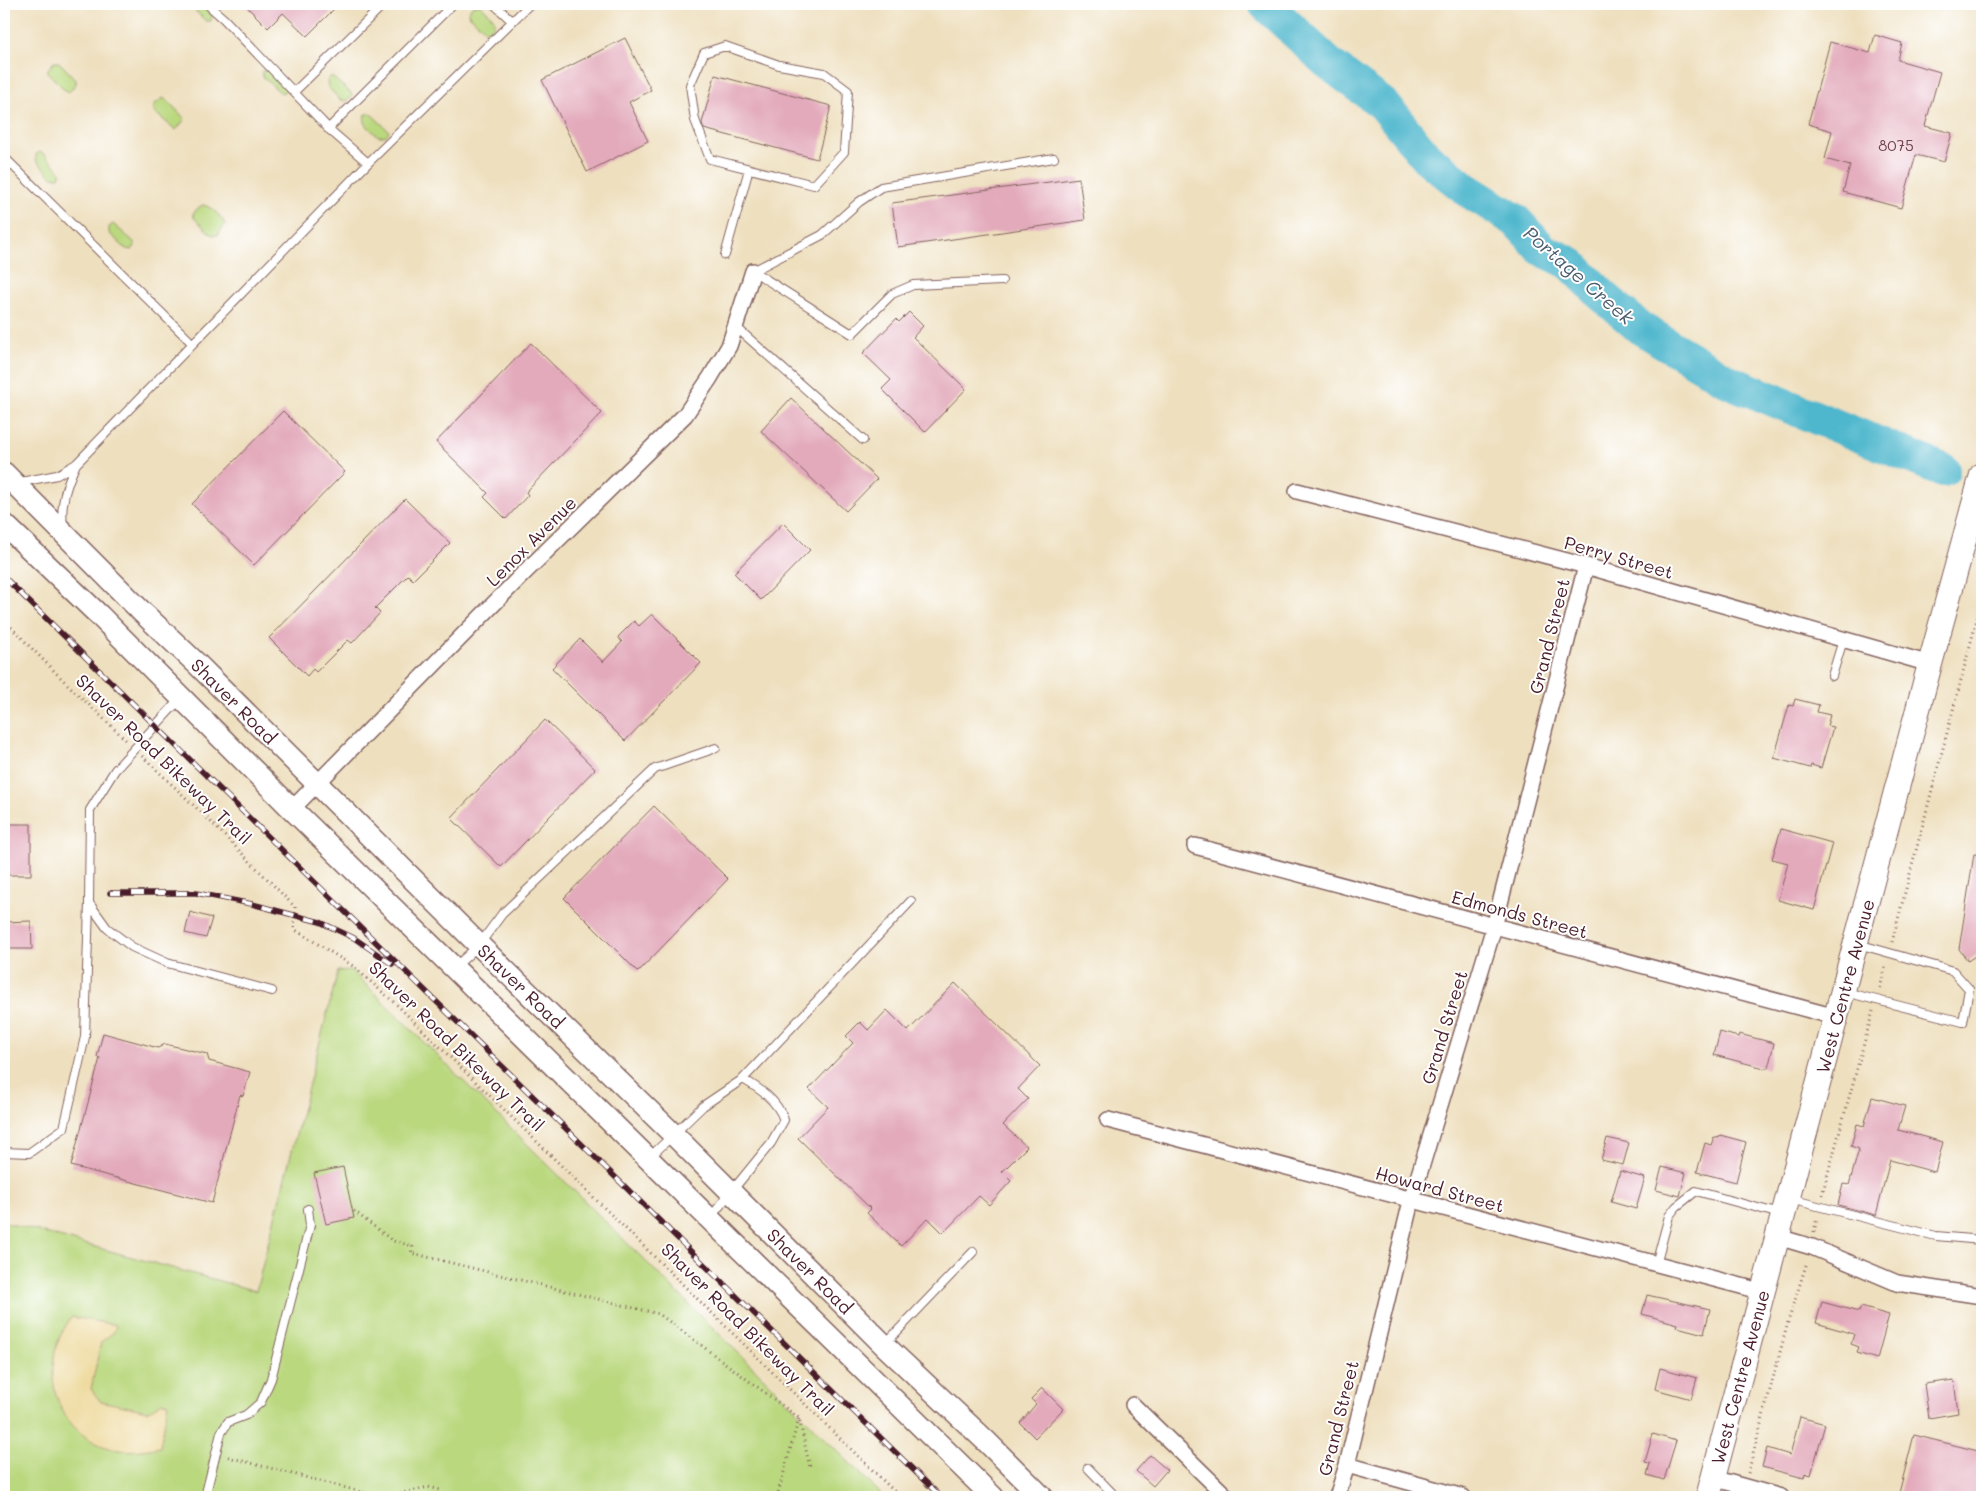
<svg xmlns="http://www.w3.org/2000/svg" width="1986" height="1501" font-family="Mali,sans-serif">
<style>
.green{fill:#bad87e;stroke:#827c54}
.sand{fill:#eeda9e;stroke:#9c7c64}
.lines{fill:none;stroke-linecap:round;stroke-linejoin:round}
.river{stroke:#4fb7cd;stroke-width:34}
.building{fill:#e3aabc}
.service-casing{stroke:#83625e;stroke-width:10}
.minor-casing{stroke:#83625e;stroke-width:18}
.secondary-casing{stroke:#83625e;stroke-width:24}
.primary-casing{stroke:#83625e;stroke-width:26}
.path{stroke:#83625e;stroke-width:3;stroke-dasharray:1 4;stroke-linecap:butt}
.service{stroke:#fff;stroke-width:8}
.minor{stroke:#fff;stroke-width:15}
.secondary{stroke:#fff;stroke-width:21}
.primary{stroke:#fff;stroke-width:24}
.rail-casing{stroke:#4a1f2b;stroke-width:5.5}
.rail{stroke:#fff;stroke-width:4;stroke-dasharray:11;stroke-linecap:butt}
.labels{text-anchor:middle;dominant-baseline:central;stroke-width:4;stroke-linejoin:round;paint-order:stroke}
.number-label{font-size:15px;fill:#70424f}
.street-label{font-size:18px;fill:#4a1f2b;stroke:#fff}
.water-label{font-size:19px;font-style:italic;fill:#4c5c6c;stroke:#fff}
</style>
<rect width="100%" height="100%" fill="#fff"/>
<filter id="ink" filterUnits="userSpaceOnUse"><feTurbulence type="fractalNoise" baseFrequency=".02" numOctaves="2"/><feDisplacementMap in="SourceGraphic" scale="10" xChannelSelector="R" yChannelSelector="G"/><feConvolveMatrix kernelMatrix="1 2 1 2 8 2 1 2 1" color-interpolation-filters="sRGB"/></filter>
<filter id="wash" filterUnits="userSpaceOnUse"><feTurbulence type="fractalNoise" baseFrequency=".0096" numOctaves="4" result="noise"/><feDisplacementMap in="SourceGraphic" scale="20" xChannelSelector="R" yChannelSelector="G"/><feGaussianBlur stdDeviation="1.12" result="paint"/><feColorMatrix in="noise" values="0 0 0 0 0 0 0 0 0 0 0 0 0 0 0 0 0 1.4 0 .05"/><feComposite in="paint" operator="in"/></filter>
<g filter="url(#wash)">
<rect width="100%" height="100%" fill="#eedfbe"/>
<!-- green -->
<path class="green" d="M188,4H202L212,15L211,21H206Z
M478,4L481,5L494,19V26L489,31H486L468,14L471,7Z
M54,62H59L76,80V84L69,92L65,90L47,72L48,69Z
M267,69L286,89L283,93L280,92L263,77L262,71Z
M331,76L351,93L352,97L346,101L340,100L328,87L327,81Z
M163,98L168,101L185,119L176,130L154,112V105Z
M370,113L389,131L386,136H378C372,130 362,125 365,115Z
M40,152L44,154L61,172L59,177H52L36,160V154Z
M202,205C210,205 222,217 225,224L218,235H212L194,218L193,213Z
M113,224L134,242L135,246L132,250L126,249L109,233V227Z
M351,970L884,1497H4V1222L256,1291L338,971Z"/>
<!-- sand -->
<path class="sand" d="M72,1317L116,1325L114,1332L101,1342L91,1389L100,1401L148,1411L162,1402L168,1403L160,1447C141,1451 123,1453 103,1446C50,1426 38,1359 72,1317Z"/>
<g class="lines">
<!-- river -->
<path class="river" d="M1265,4L1328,63L1384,105L1427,158L1470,192L1515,220L1543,250L1570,263L1602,295L1640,328L1730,382L1943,470"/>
</g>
<g id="blocks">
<!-- building -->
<path class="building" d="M244,4H339L307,36L283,13L268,28Z
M1875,35L1902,43L1898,60L1940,72L1925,126L1952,133L1944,162L1916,155L1901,208L1843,192L1850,166L1825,159L1832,131L1808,124L1830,42L1870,53Z
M625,38L651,90L629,102L648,141L587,172L542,80Z
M715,75L831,106L817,159L704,129L702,123Z
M1079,178L1085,220L898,247L892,203Z
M909,312L923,326L913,337L966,389L925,432L882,389L891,380L863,353L896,319L899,322Z
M531,343L602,413L526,492L528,495L506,519L484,497L488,493L436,442Z
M791,398L877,479L846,511L761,431Z
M283,411L345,472L254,565L192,504Z
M405,499L450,543L413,580L408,575L375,608L380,613L352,643L348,640L316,672L313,669L307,676L269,638Z
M783,523L810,550L761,600L734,573Z
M652,614L701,663L625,741L552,668L580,639L603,662L622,642L618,637L634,621L639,626Z
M1795,699L1819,705L1817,712L1830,715L1827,726L1833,727L1821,768L1811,765L1810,768L1774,758L1789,705L1793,706Z
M545,720L595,769L501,867L451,818Z
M654,806L728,879L638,972L564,898Z
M4,824H31V875H4Z
M1781,829L1832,843L1814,910L1778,900L1788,863L1772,859Z
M1974,854L1982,855V951L1968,961L1959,949Z
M190,912L212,918L206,938L185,933Z
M31,921L32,949H4V922Z
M955,983L1040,1066L1018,1089L1028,1099L1003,1125L1027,1147L1002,1172L1011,1181L989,1205L979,1196L943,1233L928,1218L901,1246L867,1213L871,1209L798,1138L828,1107L809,1089L853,1043L846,1036L860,1022L868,1030L887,1010L908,1031Z
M1720,1032L1738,1037L1739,1034L1774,1043L1768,1069L1714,1055Z
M103,1033L158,1048L165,1044L207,1054L209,1061L250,1072L243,1096L240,1095L212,1203L71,1166L100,1058L97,1057Z
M1872,1097L1905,1106L1898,1130L1943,1142L1935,1172L1890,1160L1876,1215L1838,1205L1843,1184L1849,1185L1859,1149L1851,1146L1857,1124L1864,1126Z
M1720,1135L1746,1142L1736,1182L1697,1172L1705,1143L1711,1145L1714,1137L1719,1138Z
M1607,1138L1629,1143L1623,1165L1601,1160Z
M343,1167L354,1218L326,1224L314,1173Z
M1662,1167L1686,1173L1680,1196L1656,1190Z
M1620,1171L1645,1178L1636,1209L1611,1202Z
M1647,1295L1710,1309L1704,1334L1677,1327L1678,1324L1642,1314Z
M1822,1302L1859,1312L1861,1307L1889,1315L1877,1359L1857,1353L1859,1347L1851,1344L1854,1334L1816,1323Z
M1660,1368L1697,1378L1691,1399L1655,1389Z
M1954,1380L1958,1413L1929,1418L1924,1384Z
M1042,1388L1063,1409L1035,1438L1020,1423L1036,1404L1031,1399Z
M1800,1417L1825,1424L1811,1475L1805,1473L1804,1478L1762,1467L1767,1448L1790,1455Z
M1653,1434L1676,1441L1664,1480L1647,1475L1650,1463L1645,1462Z
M1914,1435L1982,1452V1479L1977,1497H1898Z
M1150,1455L1167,1470L1153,1486L1136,1471Z"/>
</g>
</g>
<g filter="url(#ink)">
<use href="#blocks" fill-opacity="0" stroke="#83625e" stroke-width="1"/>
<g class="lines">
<!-- service casing -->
<g class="service-casing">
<path id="service" d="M207,4L224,19L331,131L368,163
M494,4L512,21
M725,46L779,65L824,73L848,91L844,152L814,185L710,159L695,120L690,85L704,53Z
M294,92L384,4
M328,129L453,4
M4,157L192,343
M725,255L749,169
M753,271L822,235L859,202L881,187L1054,158
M753,271L852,334L892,294L913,285L1002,281
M736,327L863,440
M16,483L57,475L76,464L368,163L530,4
M63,525C60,503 67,483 76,464
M1832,676L1843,640
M180,699L115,770L90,810L89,903L107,928L132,947L167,963L272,991
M455,967L479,945L502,914L655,769L716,748
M1845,992L1963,1022L1969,989L1953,971L1858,944
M743,1079L911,901
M4,1152L29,1153L64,1128L85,1037L89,903
M649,1158L703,1106L743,1079C760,1089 777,1100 784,1120L771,1143L710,1218
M1790,1199L1936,1236L1982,1240
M1656,1264L1669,1216L1676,1207L1696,1191L1780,1214
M885,1344L973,1252
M1088,1468L1116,1497
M205,1497L221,1433L228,1422L246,1415L261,1402L271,1379L310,1225L308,1209"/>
</g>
<!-- minor casing -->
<g class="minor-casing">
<path id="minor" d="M1297,491L1586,566L1930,664
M292,809L522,575L685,415L710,378L729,346L753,271
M1195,846L1836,1017
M1108,1120L1764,1292
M1778,1237L1812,1247L1897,1283L1982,1296
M1133,1405L1227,1497
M1347,1465L1463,1497
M1713,1478L1781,1497
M1337,1497L1347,1465L1411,1201L1494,927L1586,566"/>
</g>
<!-- secondary casing -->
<g class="secondary-casing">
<path id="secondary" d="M4,473L142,612L196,663L479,945L674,1135L884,1345L987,1442L1042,1497
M4,524L99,615L292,809L993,1497"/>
</g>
<!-- primary casing -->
<g class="primary-casing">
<path id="primary" d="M1708,1497L1930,664L1982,475"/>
</g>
<!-- path -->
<path class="path" d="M4,620L61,678L127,741
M142,756L207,818L295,907L294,929L353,966L397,1005L900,1497
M1892,942L1982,600
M1880,988L1886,965
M1822,1195L1873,1011
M354,1211L393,1241L413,1246L411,1253L659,1314L799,1418L810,1468
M1814,1232L1817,1218
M228,1457L381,1497
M1748,1473L1788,1322L1807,1262
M385,1497L428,1487L441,1490
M777,1497L799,1418"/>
<!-- service -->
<use href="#service" class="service"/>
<!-- minor -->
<use href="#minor" class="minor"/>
<!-- secondary -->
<use href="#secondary" class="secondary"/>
<!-- primary -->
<use href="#primary" class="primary"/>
<!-- rail casing -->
<g class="rail-casing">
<path id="rail" d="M4,577L941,1497
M110,893H196L252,904L320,922L354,938L392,964"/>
</g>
<!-- rail -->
<use href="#rail" class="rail"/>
</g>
</g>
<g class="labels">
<!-- number labels -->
<g class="number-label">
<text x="1896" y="145">8075</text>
</g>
<!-- street labels -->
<g class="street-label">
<text transform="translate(531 541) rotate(-45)">Lenox Avenue</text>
<text transform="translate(1619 557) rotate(16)">Perry Street</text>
<text transform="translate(1549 636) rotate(-76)">Grand Street</text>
<text transform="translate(234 701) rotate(45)">Shaver Road</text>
<text transform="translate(164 759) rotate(44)">Shaver Road Bikeway Trail</text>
<text transform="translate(1520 914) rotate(15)">Edmonds Street</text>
<text transform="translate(521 986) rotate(44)">Shaver Road</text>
<text transform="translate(1845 986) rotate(-75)">West Centre Avenue</text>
<text transform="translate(1444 1027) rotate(-73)">Grand Street</text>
<text transform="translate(457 1046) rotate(44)">Shaver Road Bikeway Trail</text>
<text transform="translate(1440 1189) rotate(15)">Howard Street</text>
<text transform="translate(810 1271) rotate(45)">Shaver Road</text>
<text transform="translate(748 1329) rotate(45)">Shaver Road Bikeway Trail</text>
<text transform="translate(1740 1377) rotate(-75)">West Centre Avenue</text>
<text transform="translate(1338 1418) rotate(-76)">Grand Street</text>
</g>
<!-- water labels -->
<g class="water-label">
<text transform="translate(1579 275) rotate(41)">Portage Creek</text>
</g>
</g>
<!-- margin -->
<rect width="1986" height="1501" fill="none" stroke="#fff" stroke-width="20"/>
</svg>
